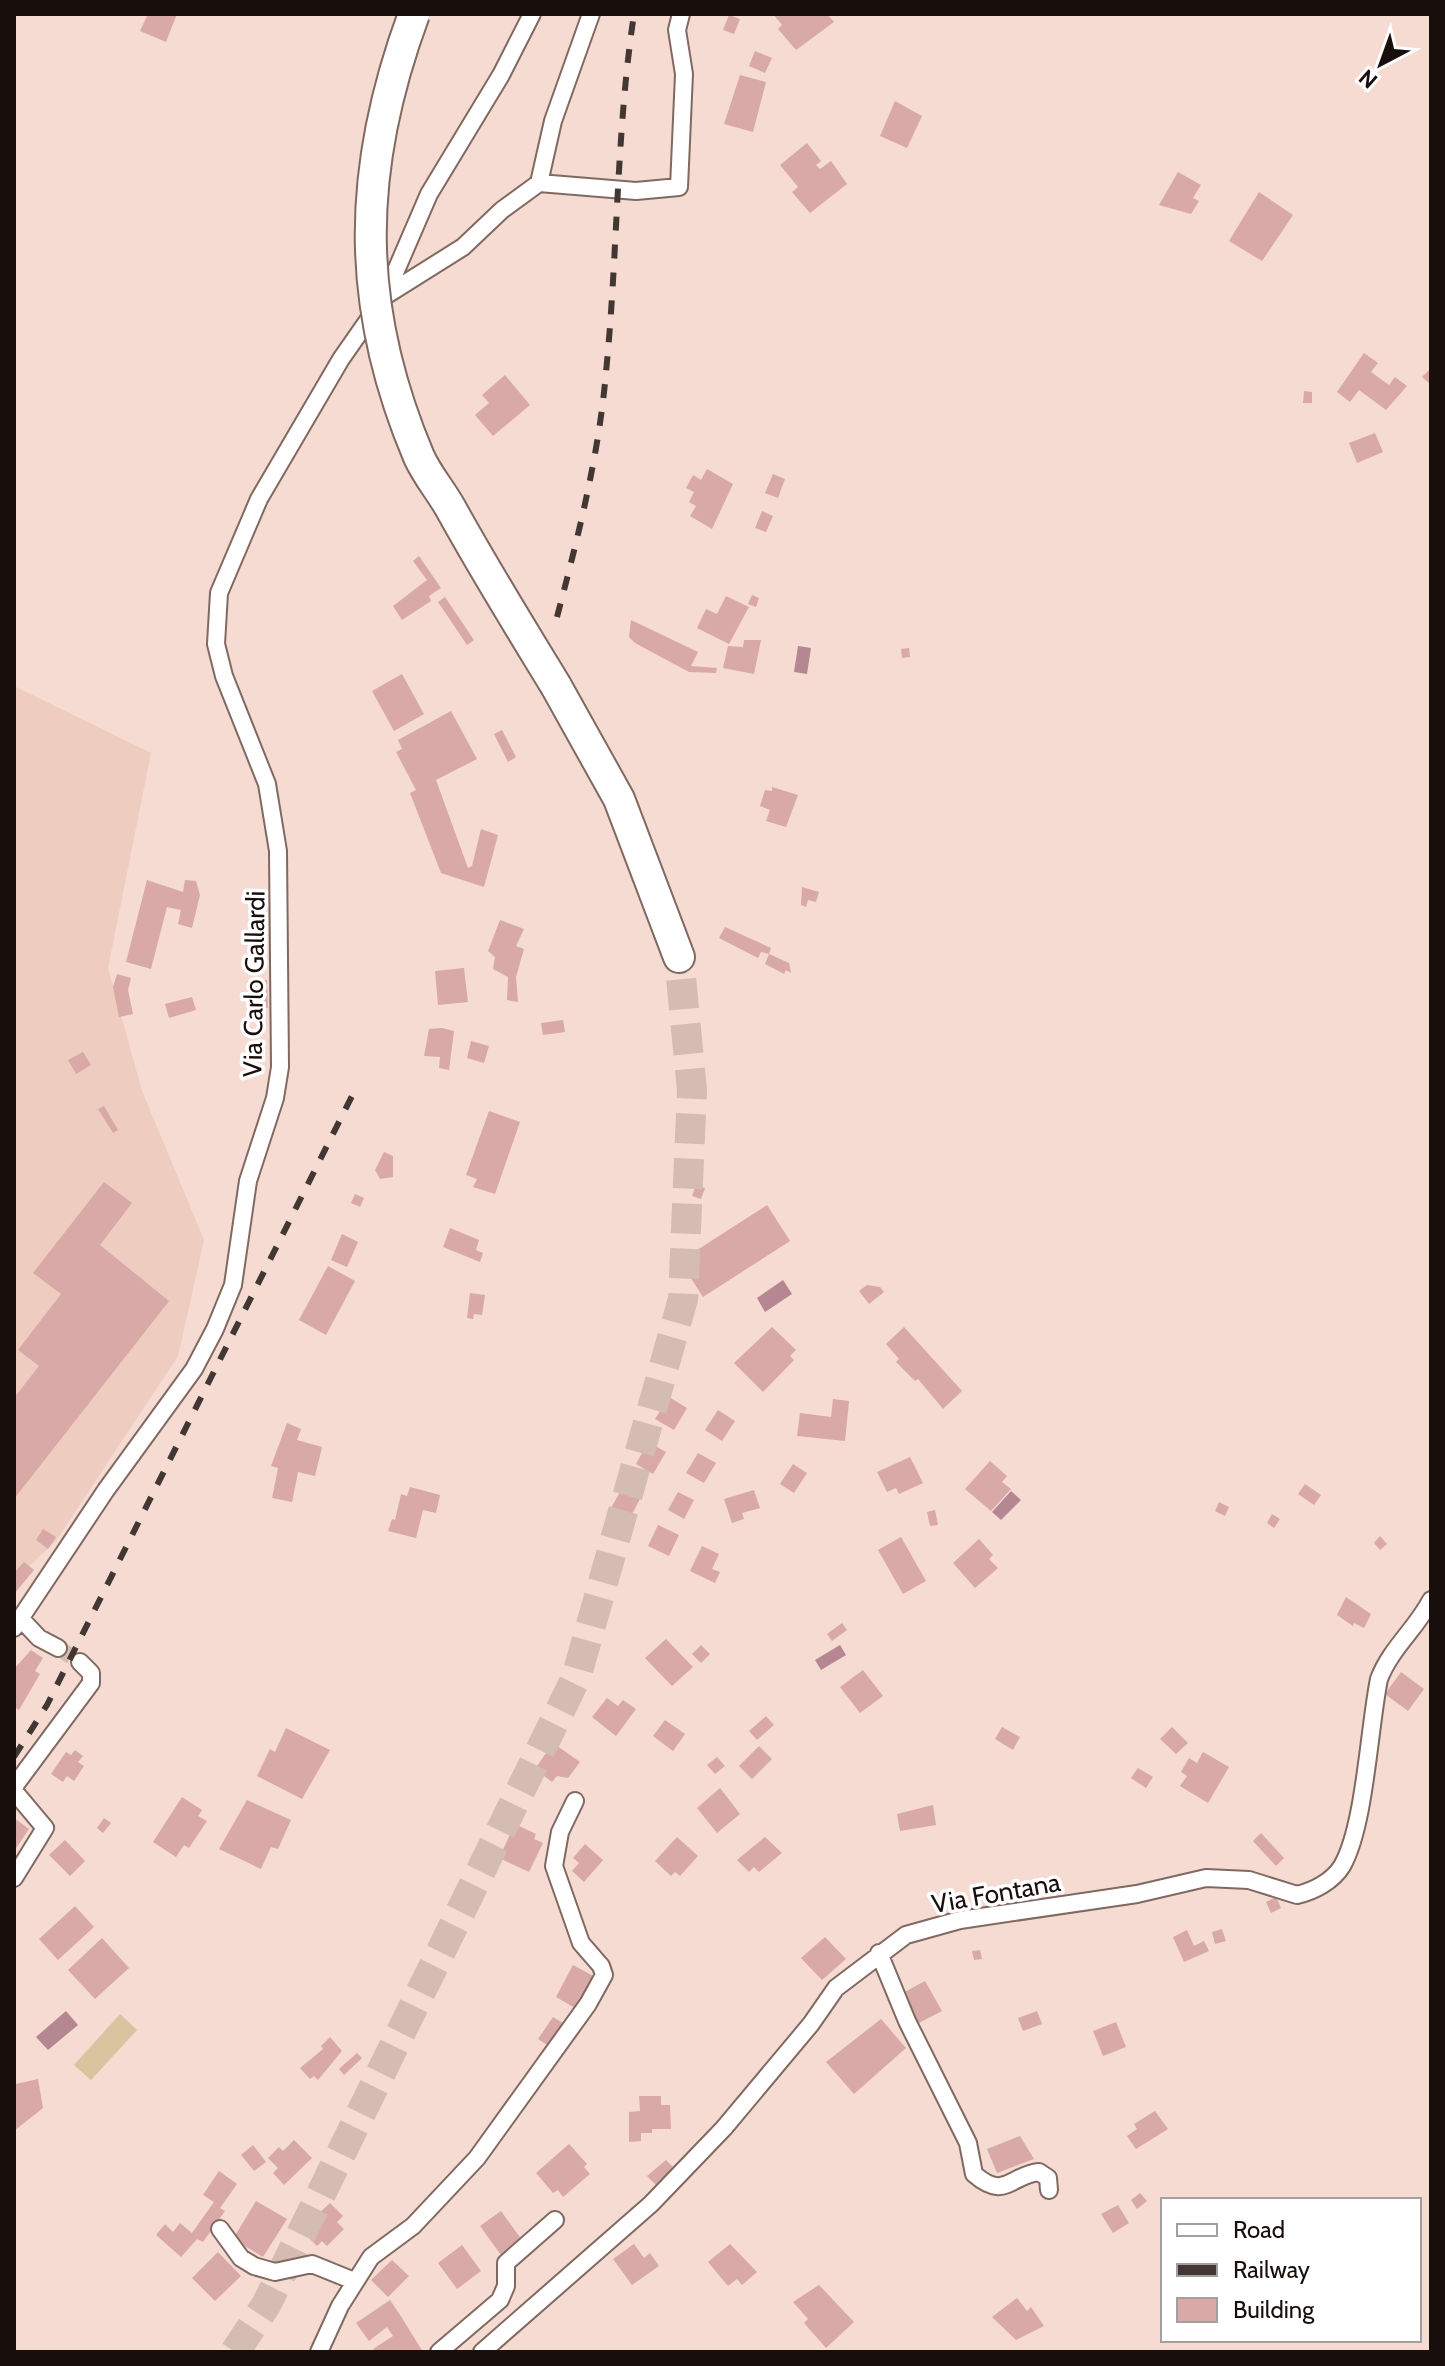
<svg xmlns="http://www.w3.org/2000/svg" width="1445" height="2366" font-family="Cabin,sans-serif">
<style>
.built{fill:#eeccc0}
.green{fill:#dac39f}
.water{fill:#b48792}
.building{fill:#d8a9a6}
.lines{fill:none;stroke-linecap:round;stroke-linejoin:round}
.street-tunnel{stroke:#d4bcb3;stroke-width:16;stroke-dasharray:16 8;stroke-linecap:butt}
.highway-tunnel{stroke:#d4bcb3;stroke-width:30;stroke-dasharray:30 15;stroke-linecap:butt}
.street-casing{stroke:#806961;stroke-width:20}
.highway-casing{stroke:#806961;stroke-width:34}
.street{stroke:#fff;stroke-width:16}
.highway{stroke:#fff;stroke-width:30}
.rail{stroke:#433733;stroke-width:6;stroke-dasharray:14 14;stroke-linecap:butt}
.highway-bridge-casing{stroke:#806961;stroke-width:34;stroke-linecap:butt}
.highway-bridge{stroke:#fff;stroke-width:30}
.labels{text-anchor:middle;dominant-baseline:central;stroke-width:7;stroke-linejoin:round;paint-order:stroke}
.street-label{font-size:26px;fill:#180f0c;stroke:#fff}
</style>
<rect width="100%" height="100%" fill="#f5dbd1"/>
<!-- built -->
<path class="built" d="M14,686L151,753L108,968L142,1091L204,1240L178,1356L55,1542L14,1580Z"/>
<!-- green -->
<path class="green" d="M120,2014L137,2030L91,2080L74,2065Z"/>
<!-- water -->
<path class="water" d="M798,646L811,648L807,674L794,672Z
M783,1280L792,1294L765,1312L757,1298Z
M1011,1491L1021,1500L1001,1520L992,1512Z
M840,1645L846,1655L821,1670L815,1660Z
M66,2011L78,2025L48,2050L36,2037Z"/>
<!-- building -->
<path class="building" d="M148,14H177L166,42L140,31Z
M773,14H827L834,22L796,50L778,29L782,25Z
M729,15L740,19L734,34L723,30Z
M755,51L772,58L765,73L749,66Z
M740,75L766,82L753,132L724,124Z
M895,101L922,116L907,148L880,136Z
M807,143L821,161L816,165L820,169L831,161L847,184L810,213L792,192L798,187L780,165Z
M1178,172L1201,185L1193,198L1199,201L1191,214L1159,205Z
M1259,192L1293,215L1262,261L1229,241Z
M1364,353L1378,363L1371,372L1389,385L1395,377L1407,386L1386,410L1359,390L1350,402L1337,392Z
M1431,368V385L1422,377Z
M505,375L530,405L493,436L475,415L489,403L482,395Z
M1304,391L1312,392V403H1303Z
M1375,433L1383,452L1357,463L1349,443Z
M707,469L733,484L712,529L690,516L696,506L689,502L694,492L686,488L693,475L701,480Z
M773,474L785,479L778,498L765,493Z
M762,511L773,516L766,532L755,528Z
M419,556L441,588L429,596L431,601L402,620L393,606L427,580L413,561Z
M752,595L759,598L756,607L748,604Z
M726,596L749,607L729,644L697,628L706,609L717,614Z
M445,597L474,640L467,645L438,602Z
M631,620L698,652L691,666L717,668L716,673L689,672L635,643L629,637Z
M744,640H761L754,674L723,668L728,646L743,647Z
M909,648L910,657L902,658L901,649Z
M402,674L424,714L394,731L372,691Z
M451,711L477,759L436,780L468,868L472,866L481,829L498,835L484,887L441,873L410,793L416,790L396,752L402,749L398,740Z
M502,730L516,757L508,762L494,734Z
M772,787L798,795L786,827L766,821L770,810L760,806L765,790L772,791Z
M147,880L183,892L185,880L196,881L200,895L192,928L178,924L181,910L167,907L151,969L126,962Z
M802,887L819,892L816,902L808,900L806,907L801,905Z
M500,920L524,929L516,946L524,949L516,977L518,1002L507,1000L508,977L493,969L495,957L488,951Z
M725,927L771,948L769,954L761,952L758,958L719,938Z
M769,954L789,963L791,973L786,970L784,974L765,964Z
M464,968L468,1002L438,1005L435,971Z
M117,974L131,978L128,990L133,1014L119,1017L113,987Z
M267,980L268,1008L248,1009L247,981Z
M192,997L196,1010L169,1018L165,1004Z
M563,1020L565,1032L543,1035L541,1023Z
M442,1028L454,1031L449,1070L439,1068L440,1057L424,1056L429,1029Z
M471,1041L489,1046L484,1063L467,1058Z
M83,1052L91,1065L76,1074L68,1060Z
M104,1106L118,1130L113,1133L98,1109Z
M489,1111L520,1122L495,1194L473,1187L477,1179L466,1175Z
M384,1152L393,1156V1177L380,1179L375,1170Z
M104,1182L132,1203L100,1245L169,1301L14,1499V1398L39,1366L18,1350L61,1294L33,1273Z
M696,1185L705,1188L701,1199L692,1196Z
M355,1194L364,1198L360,1207L351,1203Z
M767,1205L790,1241L703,1297L680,1261Z
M450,1228L479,1240L476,1250L483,1253L480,1262L443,1247Z
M342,1234L358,1242L347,1267L331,1260Z
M328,1266L355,1281L326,1335L299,1320Z
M867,1285L880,1287L884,1292L869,1304L859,1291Z
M470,1293L485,1295L482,1315L474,1314L473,1319L467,1318Z
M772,1327L796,1350L790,1356L794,1360L763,1392L734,1363Z
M904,1327L962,1391L943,1409L918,1379L915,1381L896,1362L899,1359L886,1344Z
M669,1397L687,1408L674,1430L655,1419Z
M833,1399L849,1401L845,1441L797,1436L800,1413L831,1417Z
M718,1410L735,1421L722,1441L705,1430Z
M287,1423L301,1429L297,1440L322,1447L315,1476L298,1472L292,1502L272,1498L278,1468L271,1466Z
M648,1442L666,1452L653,1474L636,1464Z
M698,1453L716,1463L704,1483L686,1473Z
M910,1457L923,1483L899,1494L896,1488L887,1492L877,1472Z
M990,1461L1007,1476L1002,1482L1011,1489L991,1511L965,1489Z
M793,1464L807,1473L794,1493L780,1484Z
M1305,1484L1321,1495L1314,1505L1298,1494Z
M624,1485L642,1495L630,1518L611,1508Z
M410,1487L440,1495L436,1513L423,1510L416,1538L388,1531L392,1519L395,1520L401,1494L407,1496Z
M754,1490L760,1508L742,1513L744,1519L732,1523L724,1499Z
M678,1492L694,1500L684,1519L668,1510Z
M1219,1502L1229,1507L1225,1516L1215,1511Z
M935,1510L938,1525L930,1526L927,1512Z
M1272,1514L1280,1519L1274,1528L1267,1523Z
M658,1525L679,1535L669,1556L648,1546Z
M43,1529L56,1537L48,1549L36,1540Z
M1380,1536L1387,1544L1380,1550L1374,1543Z
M901,1537L926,1581L903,1594L878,1550Z
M979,1539L993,1555L989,1559L998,1568L975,1588L953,1563Z
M702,1546L719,1554L712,1569L720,1572L715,1583L690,1571Z
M24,1562L34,1570L14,1594V1573Z
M1346,1597L1371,1614L1364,1628L1354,1623L1353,1626L1337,1615Z
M842,1623L847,1630L832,1641L827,1634Z
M666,1639L693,1667L672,1686L645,1658Z
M701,1645L710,1654L701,1663L692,1654Z
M31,1650L43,1658L35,1671L40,1674L19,1710L14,1707V1669Z
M863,1670L883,1696L860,1713L840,1687Z
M1401,1672L1424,1689L1408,1711L1385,1694Z
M607,1698L618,1706L623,1700L636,1709L616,1736L592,1717Z
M766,1716L774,1725L757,1740L749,1731Z
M665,1720L685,1734L673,1751L653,1736Z
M1002,1727L1020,1737L1013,1750L995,1739Z
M1172,1727L1188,1743L1176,1754L1160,1739Z
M286,1728L330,1750L302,1799L257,1776L270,1749L275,1752Z
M553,1743L580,1762L568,1778L557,1776L552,1782L535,1769Z
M759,1746L772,1759L752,1779L739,1766Z
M75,1750L83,1756L78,1762L84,1766L74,1781L67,1776L63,1782L51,1774L66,1752L71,1755Z
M1203,1752L1229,1767L1208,1803L1180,1786L1187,1776L1181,1772L1189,1758L1197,1763Z
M717,1757L725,1766L715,1774L707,1765Z
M1138,1768L1153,1777L1146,1788L1131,1778Z
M720,1788L740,1814L717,1833L697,1808Z
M182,1797L202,1810L198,1816L207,1821L189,1848L184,1845L176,1857L153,1842Z
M247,1800L291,1820L278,1849L271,1847L261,1869L219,1849Z
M933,1805L936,1825L900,1831L897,1814Z
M14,1818L29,1829L14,1851Z
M104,1818L111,1823L103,1833L97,1828Z
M515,1824L536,1834L534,1839L543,1843L529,1872L499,1858Z
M1261,1833L1284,1858L1276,1866L1253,1841Z
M677,1837L698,1856L680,1876L675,1872L671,1876L655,1861Z
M765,1837L782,1853L759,1872L754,1867L749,1872L737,1860Z
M65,1840L85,1861L70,1876L49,1855Z
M585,1844L603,1860L584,1882L572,1871L579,1863L573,1858Z
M1276,1897L1281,1908L1271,1913L1266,1902Z
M75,1906L94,1927L58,1960L39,1939Z
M1222,1929L1226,1941L1215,1944L1212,1932Z
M1187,1930L1194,1946L1204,1941L1209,1951L1184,1962L1173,1937Z
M825,1937L846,1959L822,1980L801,1958Z
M102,1938L129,1968L95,1999L68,1970Z
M980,1950L982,1959L974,1960L972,1951Z
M573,1965L599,1979L586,2003L580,1999L575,2008L556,1997Z
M925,1981L942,2011L917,2024L901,1994Z
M1037,2011L1042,2024L1023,2031L1018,2018Z
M553,2017L566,2025L552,2048L538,2039Z
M881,2019L906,2048L854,2094L826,2062Z
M1116,2022L1126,2047L1103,2056L1093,2031Z
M330,2037L342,2051L318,2080L314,2076L310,2079L300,2068L323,2049L321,2046Z
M357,2053L362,2058L344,2075L339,2069Z
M38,2079L43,2108L14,2131L16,2084Z
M639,2096H661V2105H670L671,2129H652V2133H641V2141L629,2142V2112L640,2111Z
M1155,2111L1168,2129L1136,2149L1127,2136L1137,2129L1134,2124Z
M1020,2136L1034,2159L997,2173L987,2149Z
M294,2140L312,2158L284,2185L273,2173L278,2168L268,2158L279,2147L283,2151Z
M569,2144L587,2164L584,2167L590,2174L563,2197L558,2190L553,2193L536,2173Z
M253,2145L266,2162L254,2171L241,2155Z
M666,2160L674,2168L657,2186L647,2176Z
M219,2171L237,2184L220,2208L225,2211L203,2242L197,2239L181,2257L156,2235L165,2224L173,2232L180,2223L192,2233L214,2202L203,2195Z
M1140,2193L1147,2201L1137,2209L1131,2200Z
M256,2201L287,2219L263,2257L233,2239Z
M330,2203L343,2216L337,2222L344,2229L327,2246L322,2241L317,2246L306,2235L310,2231L302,2222L313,2211L317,2215Z
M1118,2205L1129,2223L1113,2233L1101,2214Z
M501,2211L522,2240L501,2255L480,2226Z
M634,2244L644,2258L650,2253L659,2266L632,2285L613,2259Z
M730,2244L757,2272L742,2285L737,2279L728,2286L708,2262Z
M462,2245L481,2271L457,2289L438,2263Z
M218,2252L241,2276L215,2301L192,2278Z
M392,2260L409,2276L388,2297L371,2280Z
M819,2285L854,2322L826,2348L804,2323L808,2319L793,2302Z
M1017,2298L1027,2311L1031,2307L1044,2326L1016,2340L992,2317Z
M390,2300L402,2318L423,2352H375L373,2349L393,2336L387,2327L369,2341L356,2323Z"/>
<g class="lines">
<!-- street-tunnel -->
<path class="street-tunnel" d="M58,1648L80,1662"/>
<!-- highway-tunnel -->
<path class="highway-tunnel" d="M235,2352L266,2305L576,1678L683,1299L692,1090L679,957"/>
<!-- street casing -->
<g class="street-casing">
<path id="street" d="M539,183L553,121L591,14
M385,296L463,247L502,210L539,183L636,191L679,187L684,74L677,30L681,14
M22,1620L39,1638L58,1648
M14,1628L106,1490L194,1369L215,1329L233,1285L248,1181L275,1098L280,1067L278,851L267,784L224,676L216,644L219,593L259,499L341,359L385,296L429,194L501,75L532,14
M14,1878L45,1828L14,1791L16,1784L91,1683V1673L80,1662
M879,1953L907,2021L968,2143L974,2174C1005,2201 1010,2175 1039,2172L1048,2178L1049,2190
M220,2229L241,2258L254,2266L275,2272L312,2264L354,2281
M319,2352L340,2306L371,2257L413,2226L477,2158L588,2004L604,1975L601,1966L581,1943L554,1866L560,1832L575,1801
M439,2352L500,2300L506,2286V2263L555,2220
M482,2352L651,2204L724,2128L811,2024L836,1988L906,1935L960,1920L1137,1894L1206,1878L1249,1880L1297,1895C1314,1891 1333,1881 1342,1866C1365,1826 1369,1728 1379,1679C1391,1648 1416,1629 1431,1600"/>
</g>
<!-- highway casing -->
<g class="highway-casing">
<path id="highway" d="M556,686L619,799L679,957"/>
</g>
<!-- street -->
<use href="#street" class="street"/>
<!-- highway -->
<use href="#highway" class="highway"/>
<!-- rail -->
<path class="rail" d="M557,617C578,537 599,455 606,372C618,253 616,133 634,14
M14,1757L47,1705L354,1092"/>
<!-- highway-bridge casing -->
<g class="highway-bridge-casing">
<path id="highway-bridge" d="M414,14C357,168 354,304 419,457C427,475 441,491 451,509C484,569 520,627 556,686"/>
</g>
<!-- highway-bridge -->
<use href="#highway-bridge" class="highway-bridge"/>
</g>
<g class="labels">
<!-- street labels -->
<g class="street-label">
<text transform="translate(254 984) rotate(-89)">Via Carlo Gallardi</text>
<text transform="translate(996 1893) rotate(-10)">Via Fontana</text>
</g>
</g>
<!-- border -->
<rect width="1445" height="2366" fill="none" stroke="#180f0c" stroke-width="32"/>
<!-- legend -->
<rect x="1161" y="2198" width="260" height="144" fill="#ffffff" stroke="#a39f9e" stroke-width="2"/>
<rect x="1177" y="2224" width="40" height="12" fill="#ffffff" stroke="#a39f9e" stroke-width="2"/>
<text x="1233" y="2238" font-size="24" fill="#180f0c">Road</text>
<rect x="1177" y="2264" width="40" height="12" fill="#433733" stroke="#a39f9e" stroke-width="2"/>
<text x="1233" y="2278" font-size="24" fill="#180f0c">Railway</text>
<rect x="1177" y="2298" width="40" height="24" fill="#d8a9a6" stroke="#a39f9e" stroke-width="2"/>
<text x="1233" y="2318" font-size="24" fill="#180f0c">Building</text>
<!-- north arrow -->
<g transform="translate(1381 64) rotate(221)" stroke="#ffffff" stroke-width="6" paint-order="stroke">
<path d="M0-6L14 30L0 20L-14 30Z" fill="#180f0c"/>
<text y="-12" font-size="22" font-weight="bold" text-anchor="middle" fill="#180f0c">N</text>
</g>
</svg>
